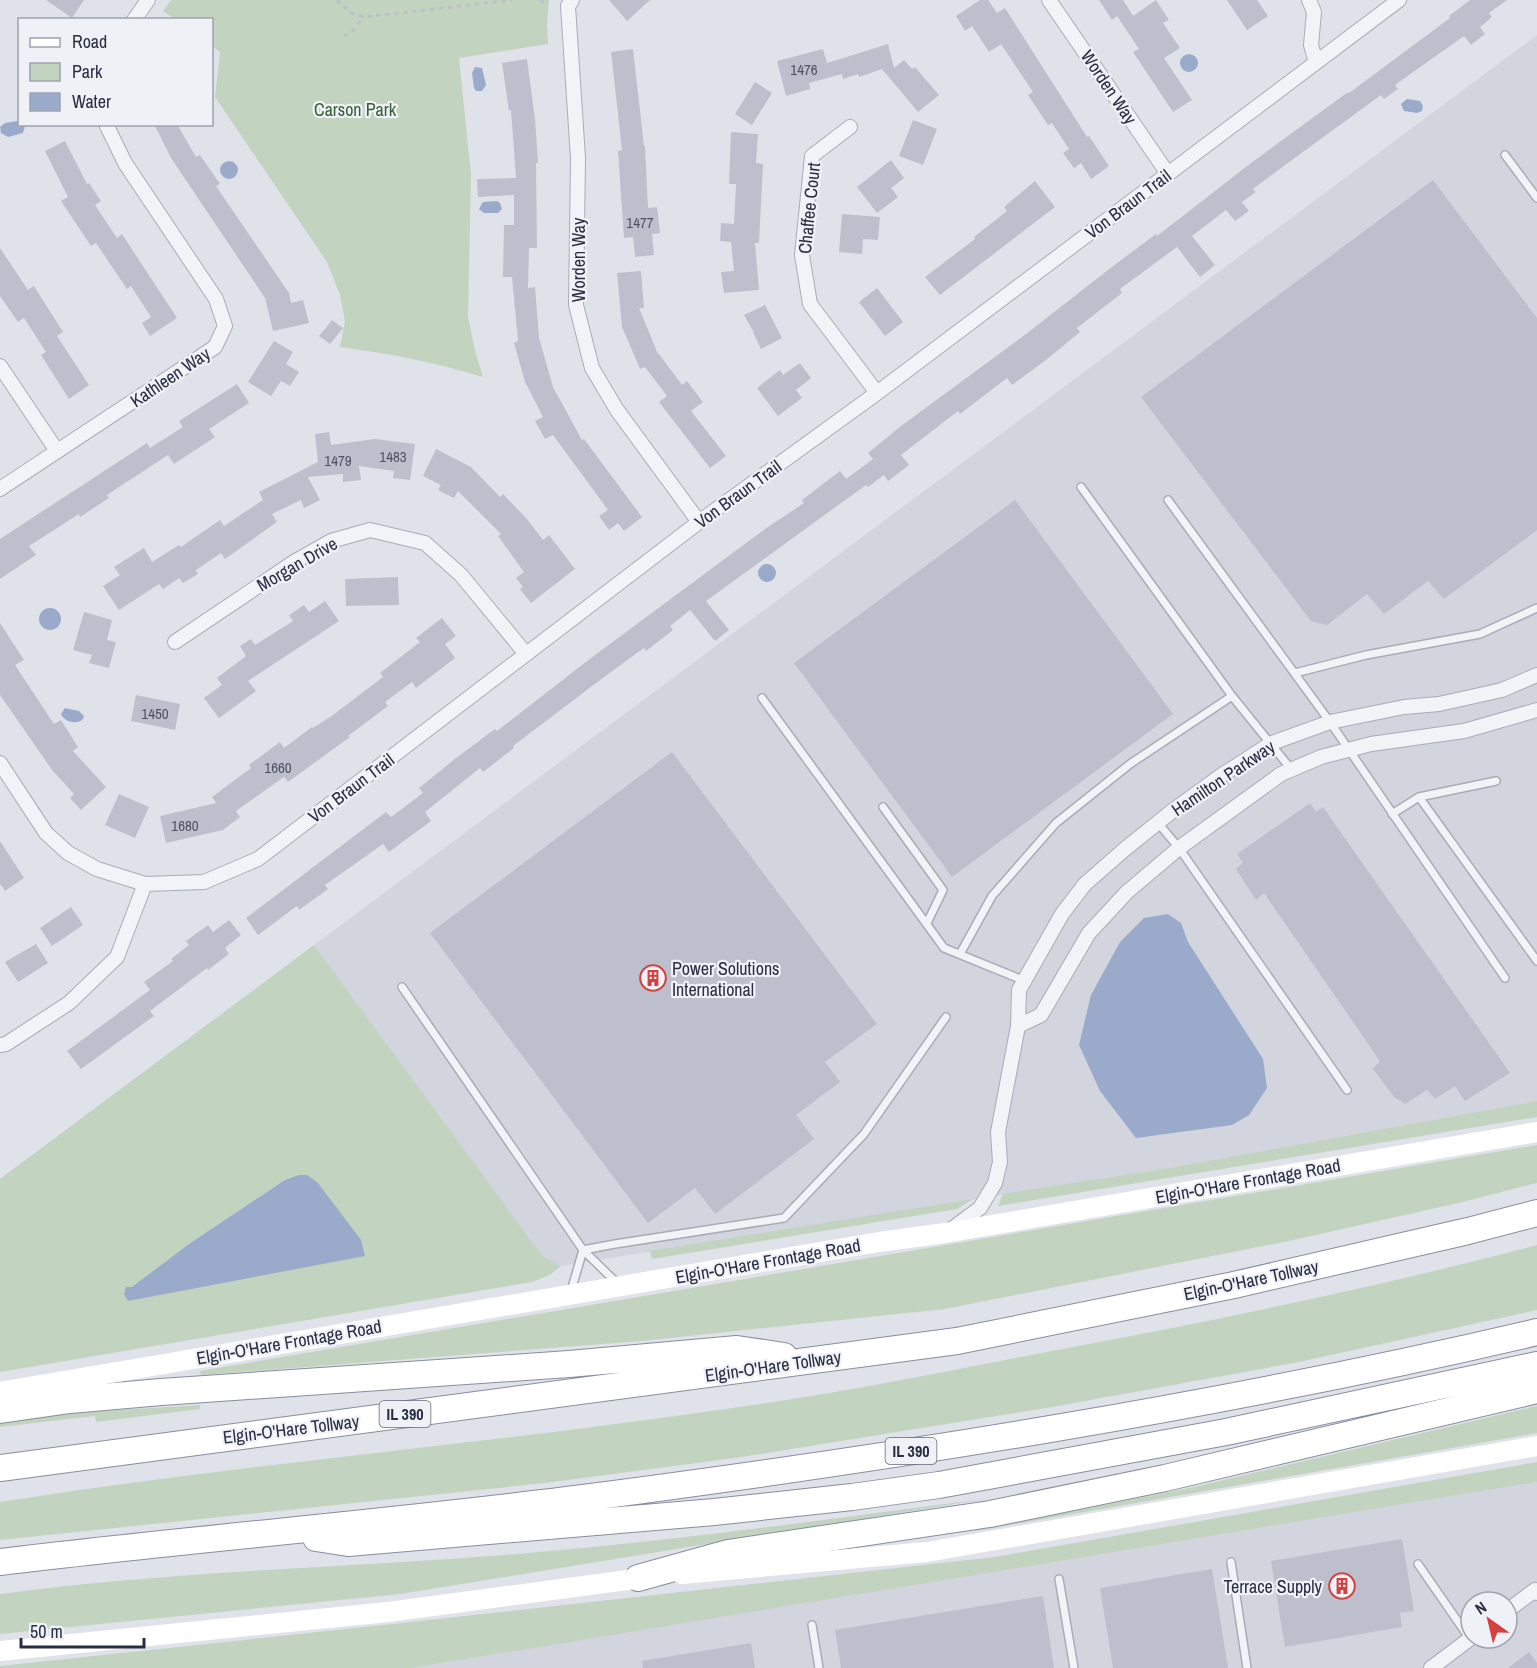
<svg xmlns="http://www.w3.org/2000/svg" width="1537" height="1668" font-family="'Archivo Narrow',sans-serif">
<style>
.built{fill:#d2d4de;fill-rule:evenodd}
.green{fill:#c2d3c0}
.water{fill:#9aaaca}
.building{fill:#bdc0cc}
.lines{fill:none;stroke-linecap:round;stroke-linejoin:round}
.lane-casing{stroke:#a9acb7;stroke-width:10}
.street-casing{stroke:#a9acb7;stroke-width:16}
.highway-casing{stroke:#878da0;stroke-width:28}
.path{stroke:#bdc0c8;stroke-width:3;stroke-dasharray:4.5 4.5;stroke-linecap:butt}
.lane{stroke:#f2f3f7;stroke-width:7}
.street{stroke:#f2f3f7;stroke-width:14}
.secondary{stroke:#fff;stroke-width:20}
.highway{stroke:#fff;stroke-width:26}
.labels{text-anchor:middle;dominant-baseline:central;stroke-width:4.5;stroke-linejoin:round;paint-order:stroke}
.number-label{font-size:15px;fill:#4d5264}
.shield{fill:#eff1f7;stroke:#646878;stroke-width:1.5}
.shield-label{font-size:16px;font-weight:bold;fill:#282d41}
.street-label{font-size:18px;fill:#282d41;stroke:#eff1f7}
.park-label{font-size:18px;fill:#365d35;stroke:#eff1f7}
.poi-label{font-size:18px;fill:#282d41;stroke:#eff1f7;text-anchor:start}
</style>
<rect width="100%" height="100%" fill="#e0e2e9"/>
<!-- built -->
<path class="built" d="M1537,35V1101L1175,1167L561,1266L542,1257L314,945Z
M1537,1482V1668H412L1054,1561ZM1471,1602H1507V1638H1471Z"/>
<!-- green -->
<path class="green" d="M171,0H549L547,24L548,44L459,58L471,174L468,317L475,351L483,377C434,362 391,354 340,347L345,321L340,295L327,262L215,97L220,52L212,46V20L175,19L163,11Z
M314,945L542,1256L561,1266L550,1275L532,1282L0,1372V1179Z
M1537,1101V1117L998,1206L1003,1194L1175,1167Z
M1537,1145V1183L1463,1202L1289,1241L945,1309L642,1341L201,1375L200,1371Z
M973,1199L957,1209L652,1259L650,1251Z
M1537,1245V1310L1299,1362L1052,1407L742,1457L545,1483L0,1540V1502C248,1463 498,1443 746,1406C847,1392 947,1371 1047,1352C1211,1321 1375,1288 1537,1245Z
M200,1405V1409L96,1422L95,1416L0,1427V1421L66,1413Z
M1537,1406V1433L959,1534L1194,1487Z
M1537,1462V1482L412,1668H0V1666L393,1624L995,1557Z
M991,1498L400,1594L0,1634V1594C176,1570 353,1568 529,1553C683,1540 837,1518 991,1498Z"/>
<!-- water -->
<path class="water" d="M1180 63a9 9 0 1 1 18 0a9 9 0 1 1-18 0Z
M475,67L482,68L486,85L482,91H476L474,88L472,73Z
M1407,99L1420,101L1423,106L1422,111L1417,113L1404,111L1401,104Z
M17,121L25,126L23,133L8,137L1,133L0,127L5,123Z
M220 170a9 9 0 1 1 18 0a9 9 0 1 1-18 0Z
M497,201L500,203L502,209L498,213H484L479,209L483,202Z
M758 573a9 9 0 1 1 18 0a9 9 0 1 1-18 0Z
M39 619a11 11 0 1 1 22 0a11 11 0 1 1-22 0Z
M65,708L79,711L84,716L83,719C77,725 64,722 61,714Z
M1168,914L1181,923L1188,942L1263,1059L1267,1088L1249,1115L1232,1125L1136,1138L1100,1091L1079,1045L1091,995L1120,942L1144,918Z
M299,1175H307L318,1183L361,1240L365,1256L128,1301L124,1294L126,1287H132L189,1244L285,1180Z"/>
<!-- building -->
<path class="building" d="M46,0H84L72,18Z
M609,0H650L627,21Z
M980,0H988L997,13L1005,8L1087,137L1089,136L1109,166L1091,179L1081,163L1074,168L1063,153L1069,149L1052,123L1048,125L1028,95L1033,92L1001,44L989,52L972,26L965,31L956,16Z
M1099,0H1123L1133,16L1156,0L1169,20L1163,23L1180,48L1164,58L1192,100L1173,112L1133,52L1139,49L1117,16L1112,20Z
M1227,0H1257L1268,16L1247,30Z
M1470,0H1507L1489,13L1492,17L1480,27L1485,34L1471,45L1464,36L1395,85L1398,89L1384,99L1381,95L1277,171L1253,189L1256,192L1242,202L1249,211L1235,221L1226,210L1192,236L1215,265L1200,277L1177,247L1120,289L1122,293L1077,328L1080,332L1046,360L1012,385L1007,378L960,414L958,411L901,455L909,465L888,481L884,475L868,487L866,485L706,601L729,630L715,641L690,610L670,626L673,630L646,651L644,648L604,677L513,746L514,748L483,772L480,768L425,812L431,821L389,852L383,844L325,885L328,889L299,910L297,906L258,935L246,918L386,812L391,817L423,793L419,788L456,758L495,729L497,731L591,658L765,529L804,503L802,500L840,471L846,479L873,459L868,453L901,426L1026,334L1117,263L1156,234L1157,236L1251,163L1348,92L1349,93L1450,18L1449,16Z
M888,44L894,68L904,60L912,69L915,67L939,95L918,112L882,69L859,77L858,74L843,79L842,74L809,83L810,89L786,96L777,61L823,49L827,63Z
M633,49L644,146H645L648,208L657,207L660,233L652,234L654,255L635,257L633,237L624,238L618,151L622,150L611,52Z
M527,59L535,119L538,163H536L537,248H529L528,288L535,287L539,338L553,387L582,440L584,439L642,517L624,531L618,523L609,530L599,516L608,510L553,435L545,439L535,421L543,417L525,382L514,343L518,341L512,277H503L504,225H514V195L478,197L477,179L516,178L511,110L509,111L502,63Z
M755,82L772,93L752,125L735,114Z
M913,120L937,129L923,165L899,156Z
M154,124H177L196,157L200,155L220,184L216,186L289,293L291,303L303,300L309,323L273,331L265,298L171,158Z
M731,132L758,134L756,163L763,164L759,243H755L759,290L724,293L721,272L734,271L731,242L720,241L721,223L734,224L736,184H729Z
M65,141L87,184L89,183L101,201L95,205L117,238L122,234L177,318L150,336L142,323L151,317L131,286L127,289L96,243L91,246L61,201L68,197L45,151Z
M891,160L904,178L891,188L898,197L877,213L857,187Z
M1433,180L1537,318V530L1444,599L1428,581L1384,614L1367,594L1327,625L1311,621L1141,397Z
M1035,181L1055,207L940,295L925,277L975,239L974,237L1007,211L1004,207Z
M842,214L880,217L878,240L863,239L862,254L839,252Z
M0,248L28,290L34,286L63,332L57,336L89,385L69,399L41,355L46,352L24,318L18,322L0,296Z
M641,271L644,308H639L658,354H659L682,385L687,381L703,402L691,411L726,456L710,468L659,402L667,396L645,367L640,369L622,327L617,273Z
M877,288L903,322L885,336L859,302Z
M765,305L782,338L761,349L753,332L755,330L753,331L744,315Z
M332,320L343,328L330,344L319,336Z
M274,341L293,352L286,364L299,372L290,386L281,381L271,396L248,382Z
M800,363L811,378L796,390L802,398L778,416L757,388L780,370L783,375Z
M237,384L249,403L209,429L215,437L174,464L168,455L107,495L109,498L80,517L79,514L29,546L36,555L0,579V539L147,443L150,448L183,427L179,421Z
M329,432L331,445L375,439L415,444L410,480L393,478L394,471L359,466L361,480L343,482V474L308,477L320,500L304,508L301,500L272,514L277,522L225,559L221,553L196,570L198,574L183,583L179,578L163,589L159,584L119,610L103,586L120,575L114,567L144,548L152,562L179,545L181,547L220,520L224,526L263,500L259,492L318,462L315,434Z
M436,449L471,467L500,497L503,494L527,519L543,540L549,535L575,569L531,603L520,589L523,587L516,578L524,572L498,536L501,534L458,491L454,498L438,490L441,485L423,476Z
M1015,500L1173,714L952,877L794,663Z
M398,577L399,605L346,606L345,579Z
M325,601L339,621L248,681L256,691L219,718L204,698L222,685L217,678L246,656L240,646L251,639L255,645L293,621L289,615L304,605L309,612Z
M84,612L112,620L107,640L116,642L109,668L89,663L92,655L73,650Z
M442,618L456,636L445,644L455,658L416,688L412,682L385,702L388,706L348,736L350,737L288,782L284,777L236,811L240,817L223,830L166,843L160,816L216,803L212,797L251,768L249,765L280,742L284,748L312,727L313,728L333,715L383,677L380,673L420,642L416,638Z
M0,623L24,660L15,665L54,724L61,720L78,747L73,751L106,787L81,810L70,798L74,794L52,770L0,695Z
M136,695L180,704L175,730L131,721Z
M672,752L877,1024L825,1062L840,1082L796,1115L814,1139L715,1214L695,1188L648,1223L430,933Z
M119,794L149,807L135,838L105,825Z
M1310,803L1316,812L1323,807L1510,1073L1465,1101L1455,1086L1435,1099L1427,1090L1405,1104L1394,1097L1373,1069L1380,1061L1264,893L1256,900L1236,869L1243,863L1237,854Z
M0,841L24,878L5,891L0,884Z
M71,907L83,925L52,946L40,928Z
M229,920L241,935L225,948L229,954L208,970L207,968L150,1011L154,1016L81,1069L67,1051L150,990L144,982L173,961L171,959L189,945L186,941L208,925L213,932Z
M36,944L48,963L18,982L5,962Z
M1402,1539L1414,1611L1400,1613L1402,1627L1285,1647L1271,1561Z
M1212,1569L1228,1668H1113L1100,1588Z
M1043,1596L1054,1668H841L835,1630Z
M751,1643L755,1668H643L642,1661Z
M1529,1652L1537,1663V1668H1508Z"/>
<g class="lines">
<!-- lane casing -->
<g class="lane-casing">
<path id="lane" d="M1505,155L1537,198
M1168,500L1330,722L1505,978
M1295,673L1366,655L1480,634L1537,608
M1232,696L1291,769
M762,698L944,948L1025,981
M1419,797L1537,961
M883,807L943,890L927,923
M1392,814L1419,797L1496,781
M1158,823L1179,848L1347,1090
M960,954L992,896L1056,823L1130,764L1232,696L1081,487
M402,987L583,1250L616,1282
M583,1250L615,1244L784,1218L864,1134L946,1017
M571,1291L583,1250
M1231,1562L1247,1668
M1418,1564L1470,1639
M1059,1579L1074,1668
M812,1625L819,1668"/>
</g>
<!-- street casing -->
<g class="street-casing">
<path id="street" d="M572,0L568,6L578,158L576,305L592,368L617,410L699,522
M1049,0L1168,174
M1309,0L1314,12L1311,45L1316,62
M134,20L148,0
M850,127L812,156L802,255L810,304L877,393
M0,366L57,451
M0,489L215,347L225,326L216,299L125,163L106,124
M175,642L294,562L331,541L370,530L425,543L461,575L526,654
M0,763L46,833L68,853L97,869L145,884L204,882L258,859L699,522L877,393L1399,0
M1018,1026L1041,1015L1089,933L1127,892L1179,848L1281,774L1321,757L1371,744L1464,731L1537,710
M0,1045L6,1044L69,1003L117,957L145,884
M949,1231L980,1208L995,1183L1000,1162L998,1132L1018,1026L1019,990L1062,914L1085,884L1125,849L1171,812L1222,775L1272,743L1330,722L1404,707L1439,704L1502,690L1537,675
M1507,1611L1535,1590L1537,1593
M1431,1668L1471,1638"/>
</g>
<!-- highway casing -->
<g class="highway-casing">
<path id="highway" d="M0,1410L70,1400L161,1392L569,1364L737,1349L784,1356
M0,1468L957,1341L1234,1285L1468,1231L1537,1213
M316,1538L348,1543L714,1512L852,1497L939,1485L1226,1432L1537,1365
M0,1562C189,1539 378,1524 567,1500C892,1458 1217,1407 1537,1332
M638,1578L728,1553L990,1514L1165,1478L1537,1390"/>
</g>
<!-- path -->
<path class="path" d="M337,0L351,13L364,17L512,0
M540,0L548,5
M344,36L353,31L364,17"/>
<!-- lane -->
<use href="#lane" class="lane"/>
<!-- street -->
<use href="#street" class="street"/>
<!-- secondary -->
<path class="secondary" d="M0,1392L879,1242L945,1233L1537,1132
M682,1574L927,1552L1537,1446
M0,1651L388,1612L650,1577"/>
<!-- highway -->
<use href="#highway" class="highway"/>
</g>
<!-- icons -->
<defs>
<g id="building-ring" transform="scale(1.35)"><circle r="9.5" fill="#eff1f7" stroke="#d14241" stroke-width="1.5"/><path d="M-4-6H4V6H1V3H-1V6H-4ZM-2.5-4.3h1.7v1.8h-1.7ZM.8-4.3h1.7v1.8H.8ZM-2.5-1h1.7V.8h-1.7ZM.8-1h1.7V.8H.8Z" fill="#d14241"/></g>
</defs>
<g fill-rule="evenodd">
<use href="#building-ring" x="653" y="978"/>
<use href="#building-ring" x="1342" y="1586"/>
</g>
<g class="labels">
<!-- number labels -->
<g class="number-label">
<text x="804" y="69">1476</text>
<text x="640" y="222">1477</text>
<text x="393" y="456">1483</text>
<text x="338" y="460">1479</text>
<text x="155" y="713">1450</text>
<text x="278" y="767">1660</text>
<text x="185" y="825">1680</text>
</g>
<!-- shield labels -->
<g class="shield">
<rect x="379.5" y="1401" width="51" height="26" rx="4.5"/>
<rect x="885.5" y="1438" width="51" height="26" rx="4.5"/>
</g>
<g class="shield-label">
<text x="405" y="1414">IL 390</text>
<text x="911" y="1451">IL 390</text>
</g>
<!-- street labels -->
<g class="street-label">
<text transform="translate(1109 87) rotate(56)">Worden Way</text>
<text transform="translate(1128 204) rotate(-37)">Von Braun Trail</text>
<text transform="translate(809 208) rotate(-84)">Chaffee Court</text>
<text transform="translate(578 260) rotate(-90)">Worden Way</text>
<text transform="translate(170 377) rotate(-34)">Kathleen Way</text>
<text transform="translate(738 494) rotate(-36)">Von Braun Trail</text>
<text transform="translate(297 564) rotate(-30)">Morgan Drive</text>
<text transform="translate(1223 778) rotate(-34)">Hamilton Parkway</text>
<text transform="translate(351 788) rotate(-37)">Von Braun Trail</text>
<text transform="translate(1248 1181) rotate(-10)">Elgin-O'Hare Frontage Road</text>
<text transform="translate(768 1261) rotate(-10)">Elgin-O'Hare Frontage Road</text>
<text transform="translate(1251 1280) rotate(-12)">Elgin-O'Hare Tollway</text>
<text transform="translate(289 1342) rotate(-10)">Elgin-O'Hare Frontage Road</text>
<text transform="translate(773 1366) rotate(-8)">Elgin-O'Hare Tollway</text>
<text transform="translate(291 1429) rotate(-7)">Elgin-O'Hare Tollway</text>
</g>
<!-- park labels -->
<g class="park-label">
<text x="355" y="109">Carson Park</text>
</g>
<!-- poi labels -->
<g class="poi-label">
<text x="672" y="968">Power Solutions<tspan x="672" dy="21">International</tspan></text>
<text x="1322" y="1586" text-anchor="end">Terrace Supply</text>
</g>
</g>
<!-- legend -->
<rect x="18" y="18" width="195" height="108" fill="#eff1f7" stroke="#9fa3ae" stroke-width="1.5"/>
<rect x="30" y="38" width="30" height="9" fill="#ffffff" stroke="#9fa3ae" stroke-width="1.5"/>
<text x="72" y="48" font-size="18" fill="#282d41">Road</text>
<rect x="30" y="63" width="30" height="18" fill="#c2d3c0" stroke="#9fa3ae" stroke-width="1.5"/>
<text x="72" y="78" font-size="18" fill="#282d41">Park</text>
<rect x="30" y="93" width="30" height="18" fill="#9aaaca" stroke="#9fa3ae" stroke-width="1.5"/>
<text x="72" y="108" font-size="18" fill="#282d41">Water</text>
<!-- north arrow -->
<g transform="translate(1489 1620) rotate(326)"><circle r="28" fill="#eff1f7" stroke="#9fa3ae" stroke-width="1.5"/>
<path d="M0-4.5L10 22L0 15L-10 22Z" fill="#d14241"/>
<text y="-9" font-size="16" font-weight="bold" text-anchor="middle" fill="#282d41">N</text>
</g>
<!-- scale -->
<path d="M21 1638v9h123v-9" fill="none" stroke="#282d41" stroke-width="3"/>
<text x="30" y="1638" font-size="18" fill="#282d41" stroke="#eff1f7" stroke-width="4.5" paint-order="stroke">50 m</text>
</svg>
